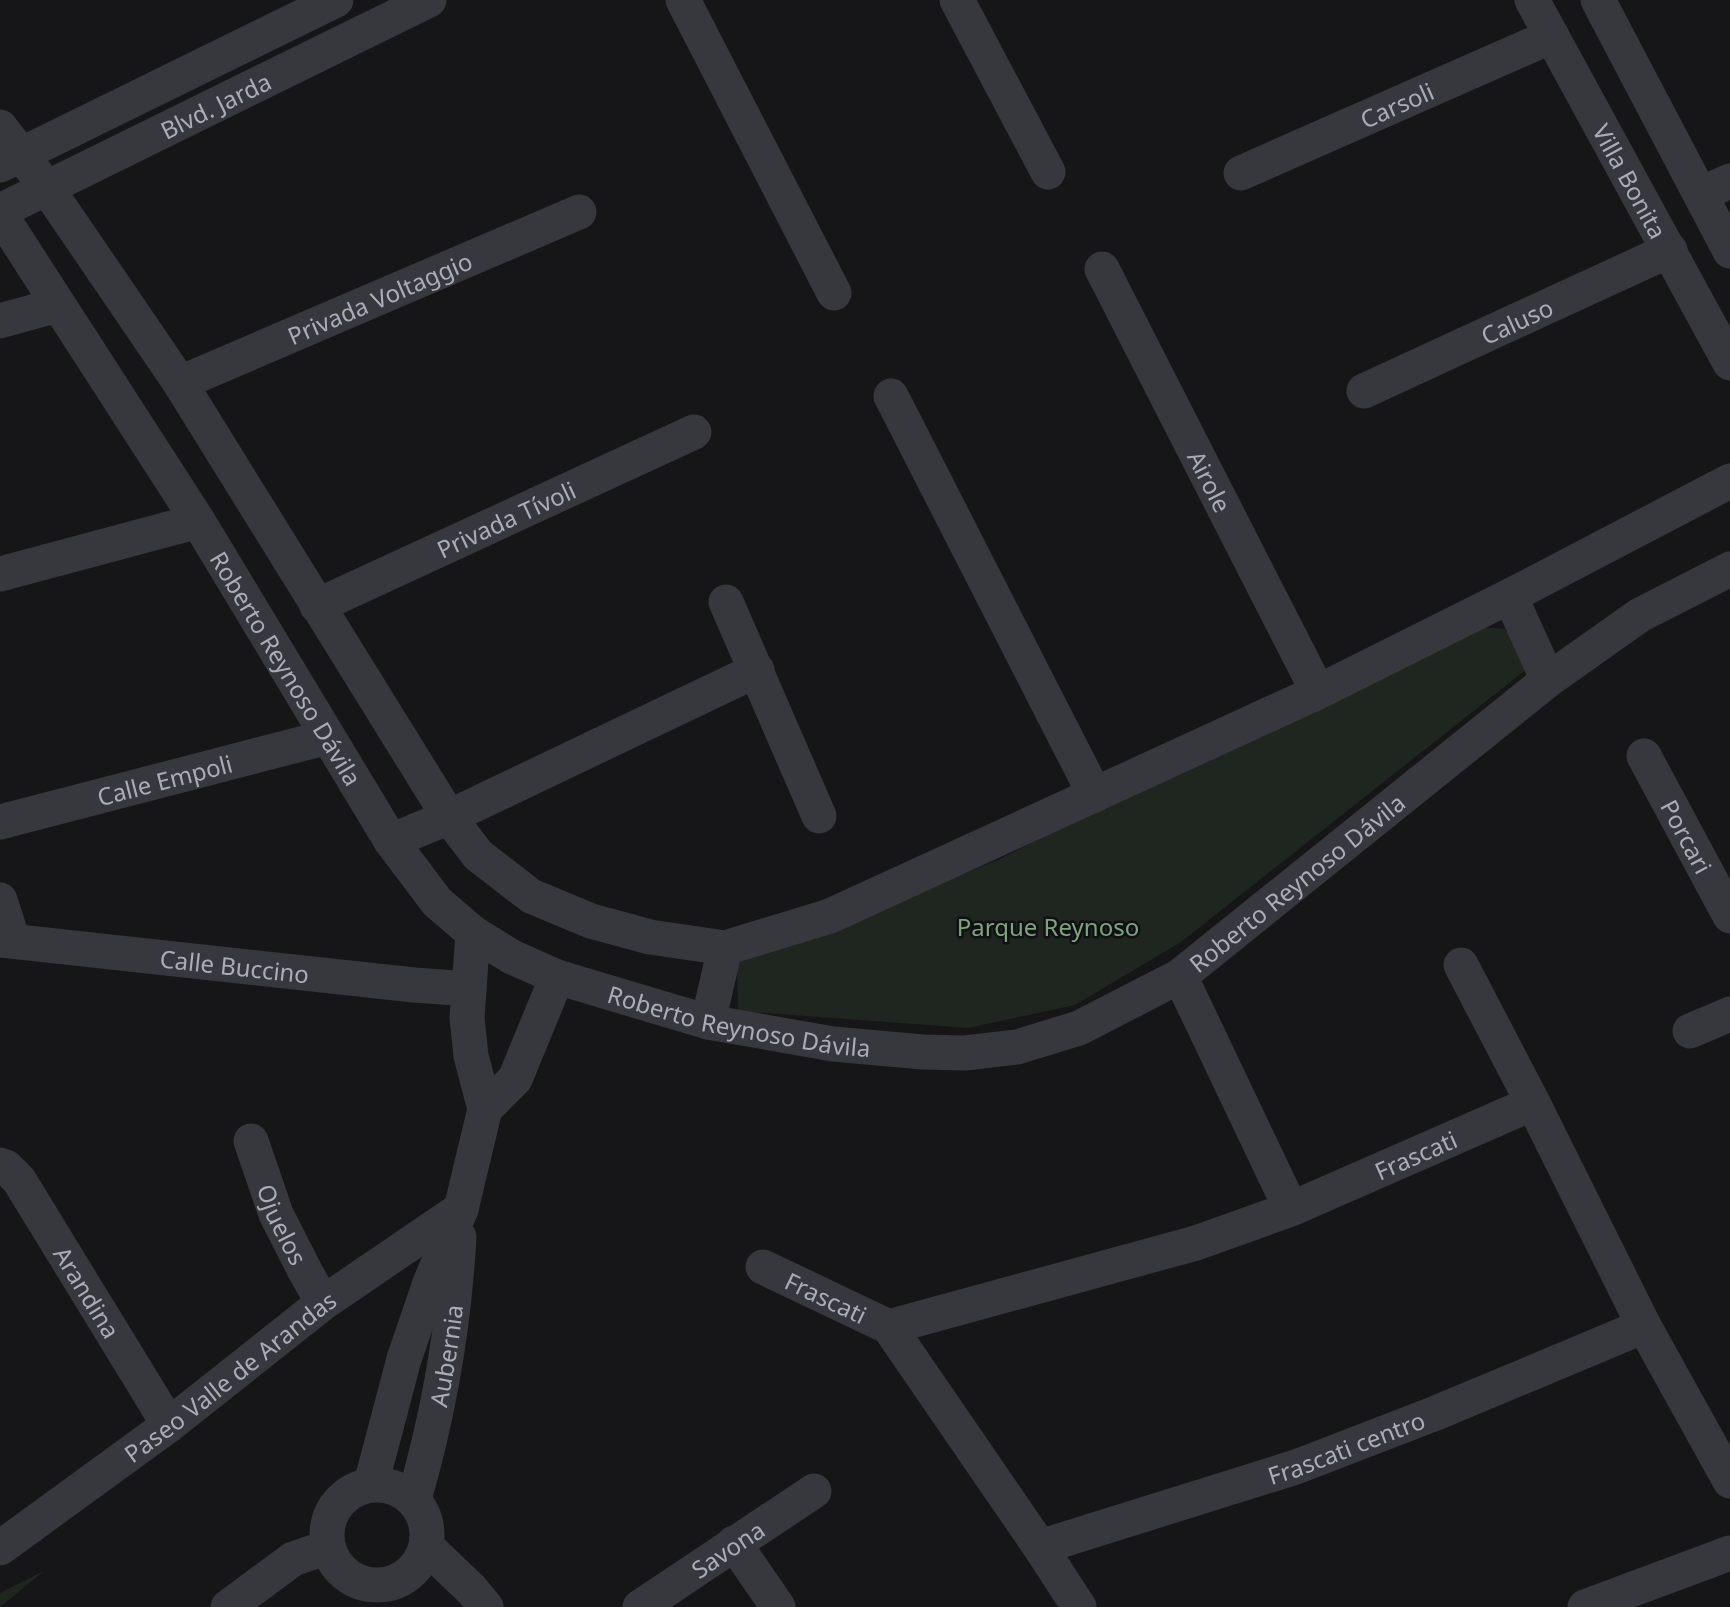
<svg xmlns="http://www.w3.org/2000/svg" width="1730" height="1607" font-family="'Noto Sans',sans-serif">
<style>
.green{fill:#1e261f}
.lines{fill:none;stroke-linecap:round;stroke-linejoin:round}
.minor{stroke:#37383d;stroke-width:35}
.labels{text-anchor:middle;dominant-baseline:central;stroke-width:5;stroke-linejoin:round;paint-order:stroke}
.street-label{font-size:24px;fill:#a8adb8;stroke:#111113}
.park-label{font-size:24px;fill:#7fa381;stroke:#111113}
</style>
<rect width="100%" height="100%" fill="#161618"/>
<!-- green -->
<path class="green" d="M1462,626L1505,629L1532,665L1181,942L1075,1005L968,1028L738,1011L737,963L760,943L823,932L1000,859Z
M44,1571L0,1607V1593Z"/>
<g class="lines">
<!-- minor -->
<g class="minor">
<path d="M683,0L834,293"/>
<path d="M957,0L1048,172"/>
<path id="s1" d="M1532,0L1730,363"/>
<path d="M1598,0L1730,251"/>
<path d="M0,127L47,188L180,383L449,817L478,855L531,896L591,921L650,937L725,948L830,916L1318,692L1510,596L1730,481"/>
<path d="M0,165L336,0"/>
<path id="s2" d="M1241,173L1552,36"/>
<path d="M1701,194L1730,181"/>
<path id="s3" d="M0,211L429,0"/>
<path id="s4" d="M0,214L198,521L391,841L437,902L473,933L512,957L557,977L708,1022L833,1044L923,1052L965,1053L1017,1047L1079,1028L1180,976L1548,680L1640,615L1730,569"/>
<path id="s5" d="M1102,269L1318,692"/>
<path d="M0,321L58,305"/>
<path id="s6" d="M180,383L579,212"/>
<path id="s7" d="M1364,391L1670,250"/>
<path d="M891,396L1095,795"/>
<path d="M0,574L198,521"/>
<path d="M1510,596L1548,680"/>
<path d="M726,602L819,816"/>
<path id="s8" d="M317,606L694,432"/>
<path id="s9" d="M1644,756L1730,916"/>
<path id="s10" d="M0,822L328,737"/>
<path d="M391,841L449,817L757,670"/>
<path d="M0,900L13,941"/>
<path id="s11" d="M0,940L414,985L469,989"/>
<path d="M1461,965L1533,1103L1644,1326L1730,1481"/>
<path d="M1180,976L1291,1209"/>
<path d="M708,1022L725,948"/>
<path d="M1690,1031L1730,1014"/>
<path d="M485,1109L515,1079L557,977"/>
<path id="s12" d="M251,1141L276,1214L305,1271L323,1303"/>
<path id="s13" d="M0,1165L6,1167L19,1180L169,1425"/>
<path id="s14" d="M763,1267L889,1327L1040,1547L1079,1607"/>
<path id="s15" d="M889,1327L1196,1243L1291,1209L1533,1103"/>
<path d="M371,1484L404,1359L430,1283L461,1209L485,1109L471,1056L467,1018L473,933"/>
<circle cx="377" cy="1535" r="50"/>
<path id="s16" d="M414,1499C439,1413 454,1326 459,1237"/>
<path d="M734,1543L778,1607"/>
<path d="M427,1547L472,1590L486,1607"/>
<path id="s17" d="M1040,1547L1296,1467L1436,1413L1644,1326"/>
<path id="s18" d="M0,1548L169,1425L323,1303L461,1209"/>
<path d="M228,1607L293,1559L328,1547"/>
<path id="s19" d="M640,1607L814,1491"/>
<path d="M1585,1607L1730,1553"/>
</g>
</g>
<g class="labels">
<!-- street labels -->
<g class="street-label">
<text stroke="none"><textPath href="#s3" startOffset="240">Blvd. Jarda</textPath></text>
<text stroke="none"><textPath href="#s2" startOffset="170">Carsoli</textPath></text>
<text stroke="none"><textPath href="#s1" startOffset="206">Villa Bonita</textPath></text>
<text stroke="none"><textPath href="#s6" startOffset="217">Privada Voltaggio</textPath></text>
<text stroke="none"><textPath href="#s7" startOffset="168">Caluso</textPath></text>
<text stroke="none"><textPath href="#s5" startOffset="238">Airole</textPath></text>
<text stroke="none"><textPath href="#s8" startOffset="208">Privada Tívoli</textPath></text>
<text stroke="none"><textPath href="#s4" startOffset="537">Roberto Reynoso Dávila</textPath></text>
<text stroke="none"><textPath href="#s10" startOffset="170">Calle Empoli</textPath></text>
<text stroke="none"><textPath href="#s9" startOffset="91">Porcari</textPath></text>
<text stroke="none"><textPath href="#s4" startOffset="1755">Roberto Reynoso Dávila</textPath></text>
<text stroke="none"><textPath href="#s11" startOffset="236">Calle Buccino</textPath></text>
<text stroke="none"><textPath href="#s4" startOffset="1146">Roberto Reynoso Dávila</textPath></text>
<text stroke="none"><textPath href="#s15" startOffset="555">Frascati</textPath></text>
<text stroke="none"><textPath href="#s12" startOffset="89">Ojuelos</textPath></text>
<text stroke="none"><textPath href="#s13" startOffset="156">Arandina</textPath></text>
<text stroke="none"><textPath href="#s14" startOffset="70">Frascati</textPath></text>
<text stroke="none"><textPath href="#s16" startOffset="147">Aubernia</textPath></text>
<text stroke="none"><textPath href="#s18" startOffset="287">Paseo Valle de Arandas</textPath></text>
<text stroke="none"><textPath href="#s17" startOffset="322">Frascati centro</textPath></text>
<text stroke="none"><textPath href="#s19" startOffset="105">Savona</textPath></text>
</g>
<!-- park labels -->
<g class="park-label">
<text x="1048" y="926">Parque Reynoso</text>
</g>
</g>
</svg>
